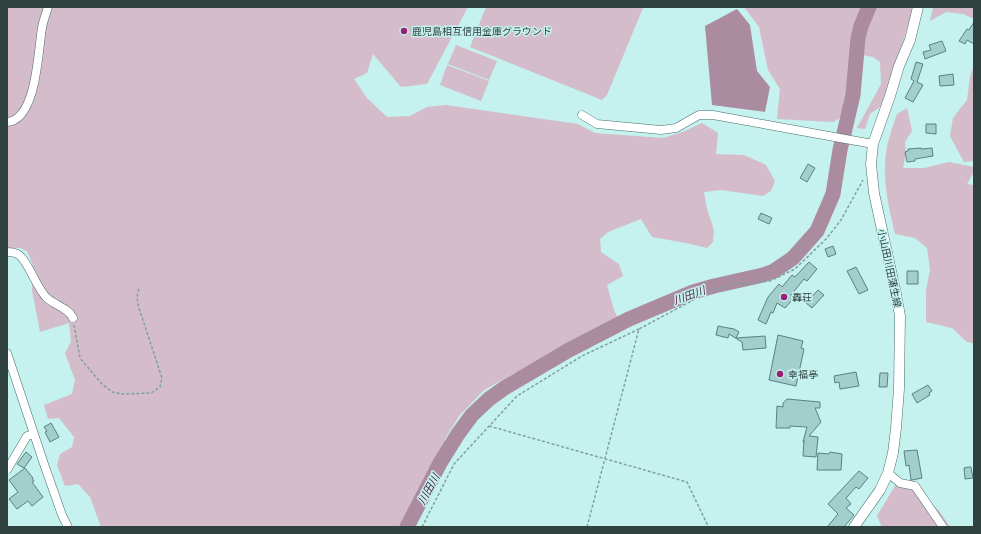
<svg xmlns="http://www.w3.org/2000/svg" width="981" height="534" font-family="Barlow,'Noto Sans JP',sans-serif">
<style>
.green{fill:#d4bcca}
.water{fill:#ab8b9e}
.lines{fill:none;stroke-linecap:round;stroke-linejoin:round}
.river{stroke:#ab8b9e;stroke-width:15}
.building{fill:#a2cecb;stroke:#598280}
.minor-casing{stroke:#456d6b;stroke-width:9}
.major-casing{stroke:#456d6b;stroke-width:11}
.path{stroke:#80a09d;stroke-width:1.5;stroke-dasharray:3 2;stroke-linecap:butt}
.minor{stroke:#fff;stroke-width:8}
.major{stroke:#fff;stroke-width:10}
.poi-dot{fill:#991e76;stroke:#c5f1ee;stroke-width:1.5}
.labels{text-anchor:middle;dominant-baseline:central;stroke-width:3;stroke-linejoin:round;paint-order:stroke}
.poi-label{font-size:10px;fill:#2f413f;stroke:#c5f1ee;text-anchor:start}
.street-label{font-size:10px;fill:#2f413f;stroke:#c5f1ee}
.water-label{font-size:11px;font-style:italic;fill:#552946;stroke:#c5f1ee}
</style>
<rect width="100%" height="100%" fill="#c5f1ee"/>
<!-- green -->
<path class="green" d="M7,7H468L427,84L401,87L373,54L367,73L354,79L367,98L387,117L410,116L427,107L446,105L578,124L595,133L663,138L685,131L702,123L718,133L716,154L744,155L766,165L775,181L771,191L763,196L721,190L704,192L707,209L714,230L713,242L707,248L686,243L652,237L641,219L608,232L600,239L601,252L619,264L623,276L607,285L614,310L620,322L513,374L484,390L459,416L445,439L433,489L403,527H101L90,497L78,484L65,486L57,465L60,454L72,447L74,437L59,418L48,419L44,405L72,394L75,380L65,353L71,342L69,323L40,332L32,290L33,265L27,251L20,248H7Z
M486,7H642L643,8L607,95L602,100L470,47Z
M744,7H914L886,95L880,107L870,114L865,129L857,128L881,84L880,62L873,57L852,53L861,84L859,100L855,109L833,122L777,119L780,89L768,70L759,27Z
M933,7H974V19L963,14L946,12L930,21Z
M456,45L497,61L489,80L448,64Z
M447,65L489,81L481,101L440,85Z
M974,66V161L964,162L950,136L953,118L967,100L970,77Z
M907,108L912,131L905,142L906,152L903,168H924L949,162L974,167V172L967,184L974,185V343L967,342L952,328L926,322V290L930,270L927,248L915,238L895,234C890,212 884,189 885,166C885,148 891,131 897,114Z
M899,479L920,492L940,512L950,527H882L877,516Z"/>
<!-- water -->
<path class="water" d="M737,9L750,25L757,71L770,87L765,112L712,105L705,26Z"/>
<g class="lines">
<!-- river -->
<path class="river" d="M407,527L440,463L458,434L472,415L489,399L506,387L569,350L629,319L693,292L714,286L763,275L774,271L793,258L817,231L833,194L840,150L853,95L858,38L861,26L869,7"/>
</g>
<!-- building -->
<path class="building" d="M974,22V44L967,40L965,44L959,41L967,29L969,30Z
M942,41L946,51L925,59L923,52L931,50L929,45Z
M916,62L923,64L917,82L923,85L913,102L905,98L914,81L911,79Z
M953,74L954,85L940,86L939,76Z
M926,124H936V134L926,133Z
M921,148V149L932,148L933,156L915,159V161L907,162L905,152L908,151V149Z
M808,164L815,168L807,182L800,178Z
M761,213L772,218L769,224L758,219Z
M833,246L836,254L828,257L825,249Z
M809,262L817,269L807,281L804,279L791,295L794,298L785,308L777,303L773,313L771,312L766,324L758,320L768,297L779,284L782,287L792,275L795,277Z
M856,267L868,290L859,294L847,271Z
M907,271H918V284H907Z
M818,290L824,295L812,308L806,303Z
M718,326L734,329L739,332L736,338L765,336L766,348L743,350L742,342L729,334L728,338L716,335Z
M778,335L803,341L801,348L804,349L796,386L769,380Z
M856,372L859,386L840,389L839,382L835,383L834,376Z
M880,373H888L887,387H879Z
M928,385L932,391L929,393L930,395L917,403L912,394Z
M787,399L820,402V408H815L821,422L809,436L818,437L816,457L803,456L804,440L803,442L807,427L790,426V428H776L777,406L783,407V403Z
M51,423L59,437L50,442L45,432L47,431L44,427Z
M917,450L922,478L912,480H911L909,465L906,466L904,451Z
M26,452L32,457L24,468L17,464Z
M830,452L842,454L841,470H817L818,453L829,454Z
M968,467H971L973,478L965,479L964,468Z
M25,468L33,478H32L34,481L32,482L43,497L32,506L28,501L17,509L9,499L18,492L9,480Z
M859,471L868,478L859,489L856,487L846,498L851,504L846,508L854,515L844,527H827L838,514L828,504Z"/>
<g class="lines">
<!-- minor casing -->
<g class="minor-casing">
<path id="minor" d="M582,115L597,124L661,130L676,128L699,115H713L873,144
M7,122C37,120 38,50 42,28C43,21 46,14 48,7
M7,252C11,252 16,253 19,255C28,261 36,287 46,297C53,305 68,307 73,318
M7,353L44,464L62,515L68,527
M7,470L27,436L34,434
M888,473L900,483L915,486L943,527"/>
</g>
<!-- major casing -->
<g class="major-casing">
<path id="major" d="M854,527L880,490L888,473L893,453L896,428L899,389L900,316L896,294L874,193L871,164L873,144L890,96L899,66L910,40L918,7"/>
</g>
<!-- path -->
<path class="path" d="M74,325L80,358L101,383L112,392L122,394L151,393L160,387L162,378L138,305L137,297L139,288
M489,426L687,482L708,526L707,527
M422,527L454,464L517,396L582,356L639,329
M587,527L639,329L710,291L729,285L770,281L795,269L827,238L841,220L863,180"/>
<!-- minor -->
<use href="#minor" class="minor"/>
<!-- major -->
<use href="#major" class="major"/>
</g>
<!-- markers -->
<g class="poi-dot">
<circle cx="404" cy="31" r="4"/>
<circle cx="784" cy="297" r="4"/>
<circle cx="780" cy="374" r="4"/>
</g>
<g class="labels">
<!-- poi labels -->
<g class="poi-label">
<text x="412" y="31">鹿児島相互信用金庫グラウンド</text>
<text x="792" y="297">轟荘</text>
<text x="788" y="374">幸福亭</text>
</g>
<!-- street labels -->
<g class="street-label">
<text transform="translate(890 268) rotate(78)">小山田川田蒲生線</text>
</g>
<!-- water labels -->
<g class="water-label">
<text transform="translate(689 295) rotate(-20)">川田川</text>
<text transform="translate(428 489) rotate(-61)">川田川</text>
</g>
</g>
<!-- border -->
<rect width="981" height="534" fill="none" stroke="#2f413f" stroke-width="16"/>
</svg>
